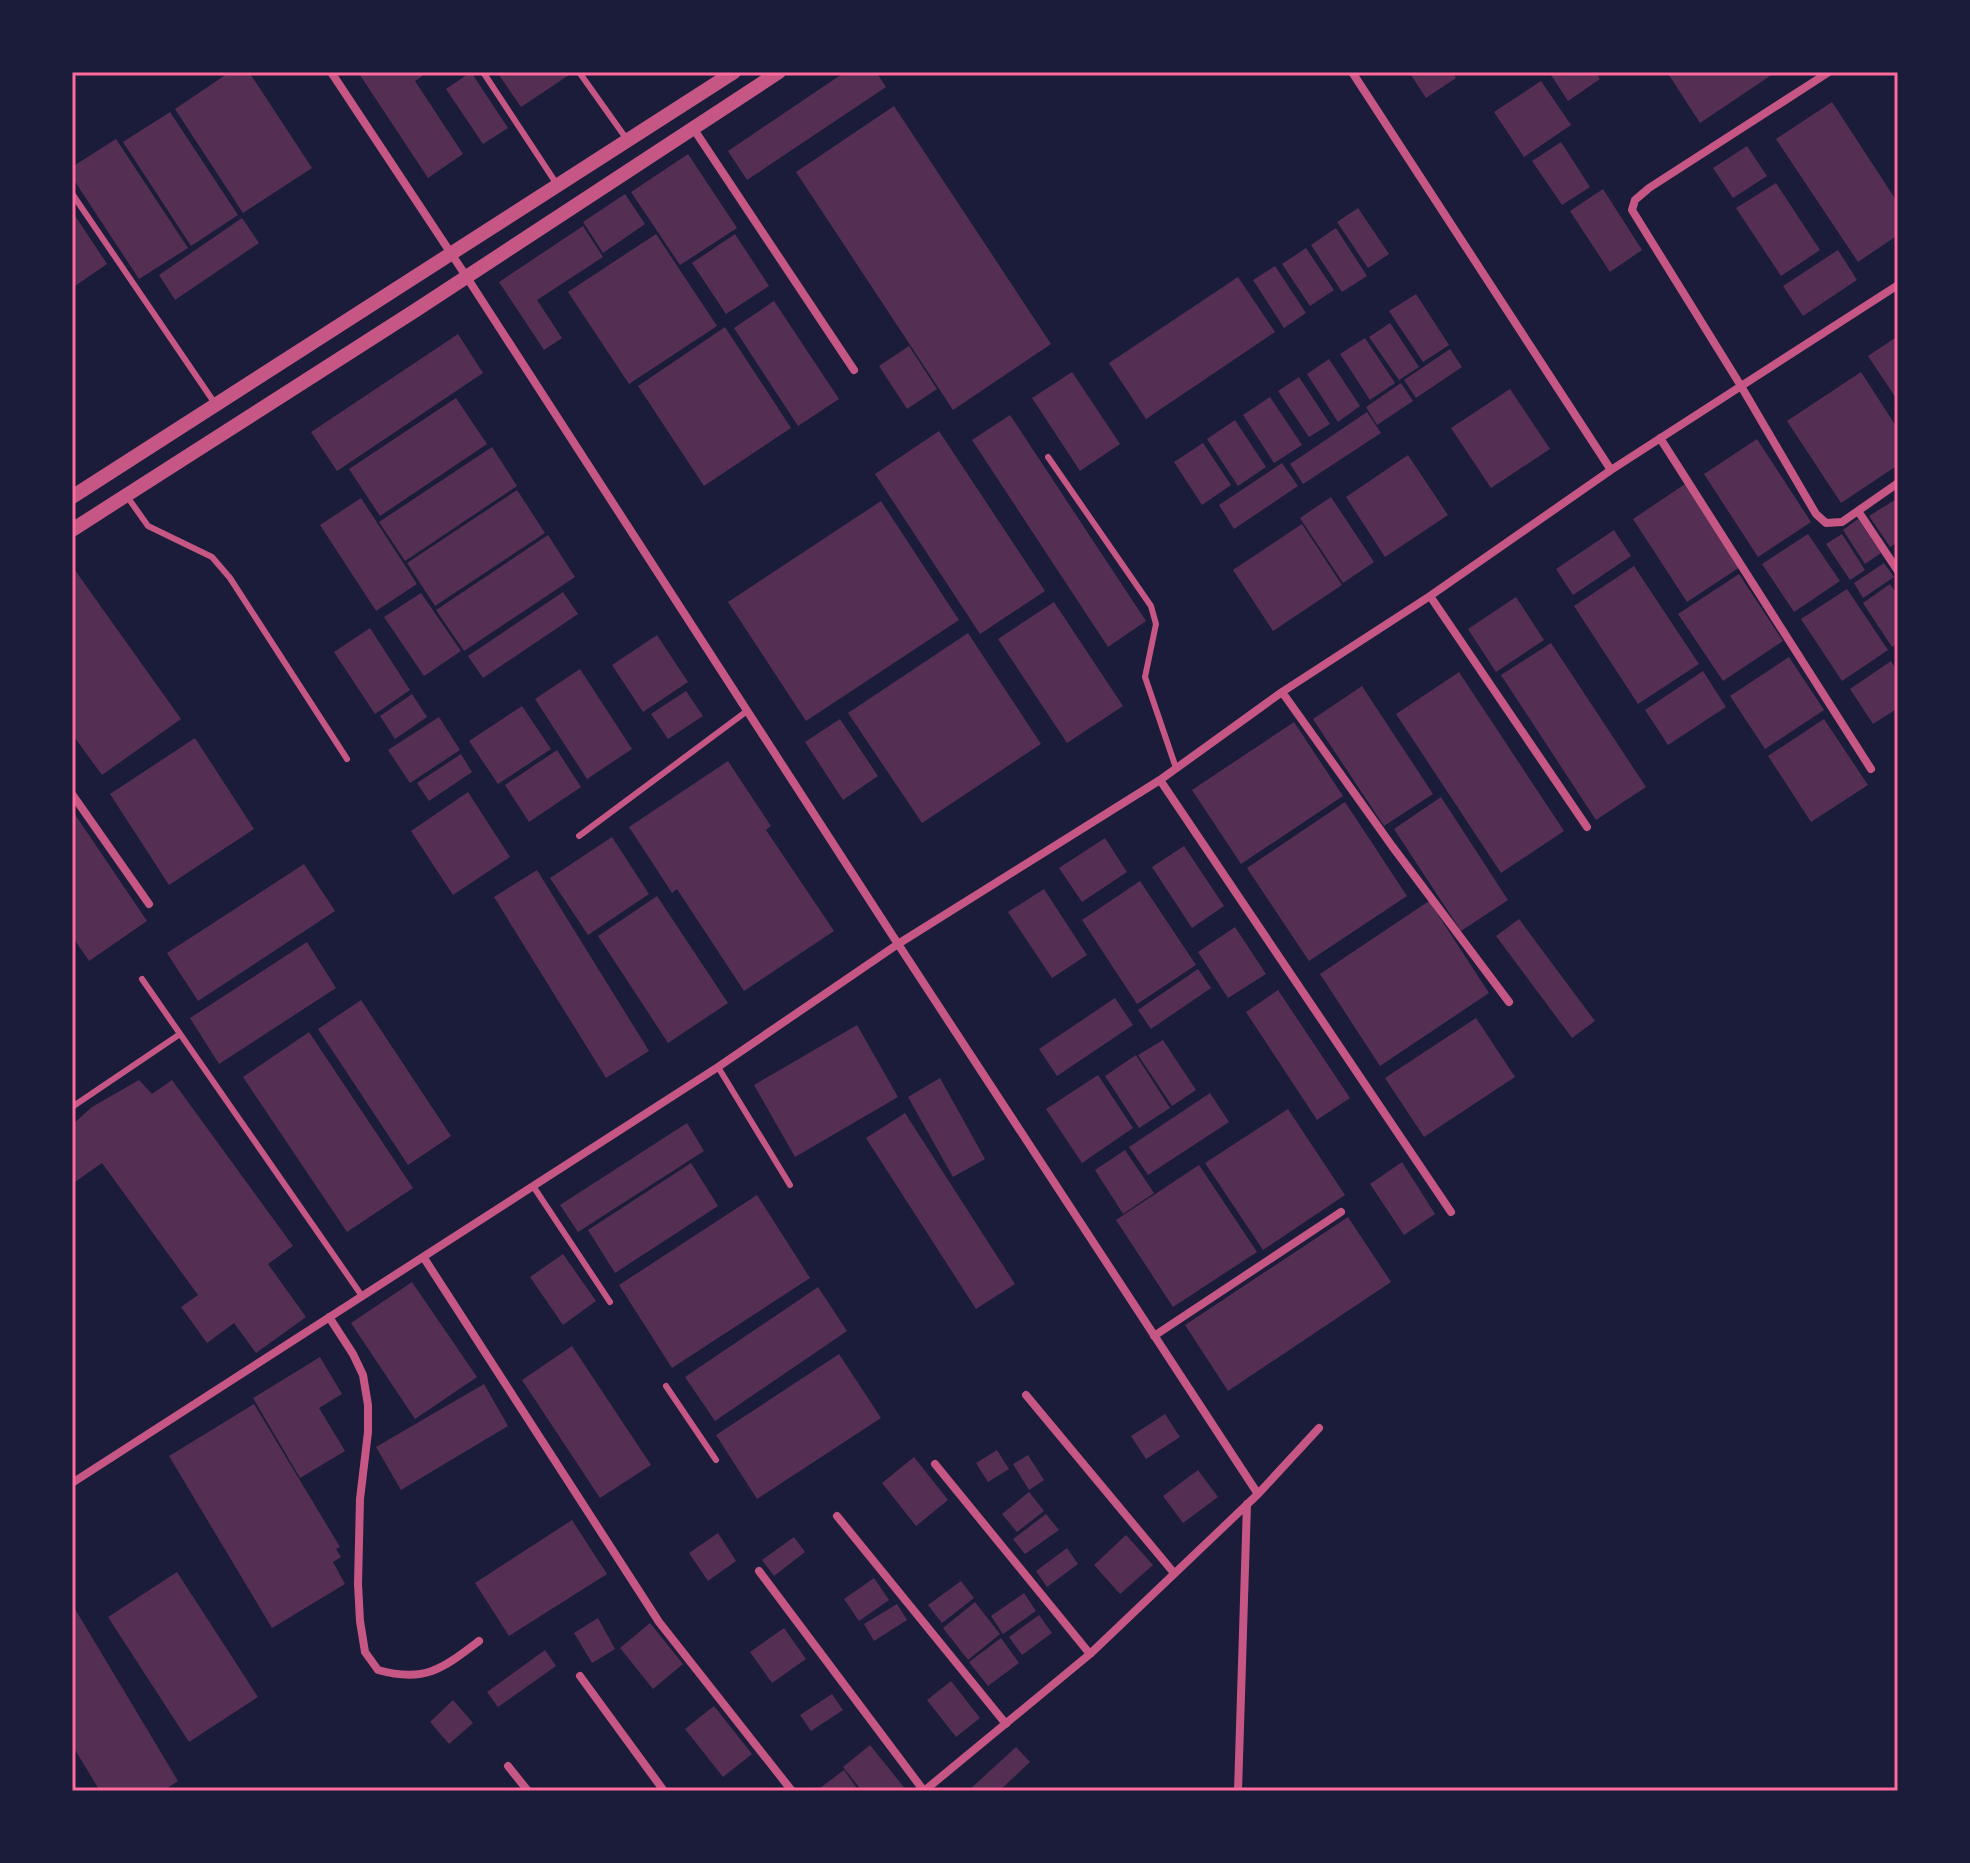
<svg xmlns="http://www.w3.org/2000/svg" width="1970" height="1863" font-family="Helvetica,sans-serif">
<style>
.building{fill:#542f53}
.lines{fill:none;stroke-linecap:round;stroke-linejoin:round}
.service{stroke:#c65784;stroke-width:6}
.minor{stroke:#c65784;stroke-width:8}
.tertiary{stroke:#c65784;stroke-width:14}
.neatline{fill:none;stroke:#ff6b9d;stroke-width:3}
</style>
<rect width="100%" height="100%" fill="#1b1b3a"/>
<!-- building -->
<path class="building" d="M230,72H249L312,168L243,213L175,109Z
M358,72H428L415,81L463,154L428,178Z
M471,72L508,128L483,144L446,89Z
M497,72H567L569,75L521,107Z
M845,72H876L886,87L747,180L728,151Z
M1409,72H1452L1456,78L1426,98Z
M1549,72H1595L1600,79L1568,101Z
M1667,72H1776L1700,123Z
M1541,81L1571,125L1524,157L1494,112Z
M1832,102L1898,203V235L1858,262L1776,139Z
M894,106L1051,344L953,410L796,172Z
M170,112L238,215L191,246L123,142Z
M116,139L188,248L139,279L72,177V167Z
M1561,142L1590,187L1562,205L1532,161Z
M1747,146L1767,176L1733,198L1713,168Z
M688,154L737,228L680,265L631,192Z
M1776,183L1820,250L1781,276L1736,208Z
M1603,189L1642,250L1610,272L1570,211Z
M625,194L645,224L603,253L583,222Z
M1358,208L1389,254L1368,268L1337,222Z
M72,211L107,264L72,288Z
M242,218L259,243L175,300L159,275Z
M583,226L603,257L537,300L562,338L544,350L499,282Z
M1336,228L1367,276L1342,292L1311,245Z
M656,234L717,326L629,384L568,292Z
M735,234L769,286L726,314L692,263Z
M1306,248L1334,290L1310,306L1282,264Z
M1838,250L1857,280L1803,316L1783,286Z
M1275,266L1306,313L1284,328L1253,280Z
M1238,277L1275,332L1146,419L1109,363Z
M1416,294L1449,345L1423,362L1389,311Z
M774,301L839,399L798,426L734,328Z
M1390,323L1419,367L1399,380L1369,337Z
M725,327L791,428L704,486L638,386Z
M458,334L483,373L337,471L311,432Z
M1898,336V401L1868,356Z
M1365,338L1395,383L1370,400L1340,354Z
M909,346L937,389L907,409L879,366Z
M1450,349L1462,367L1416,398L1404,380Z
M1329,359L1360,406L1338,422L1307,374Z
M1072,372L1120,444L1080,471L1032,398Z
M1861,372L1898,429V465L1841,503L1787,421Z
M1299,377L1330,424L1309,437L1278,391Z
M1401,383L1413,401L1377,425L1366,407Z
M1510,389L1550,449L1491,488L1451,428Z
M1270,397L1302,445L1274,463L1243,415Z
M456,398L487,444L380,516L349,469Z
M1367,412L1381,433L1303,484L1290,464Z
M1010,415L1146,621L1108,647L972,440Z
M1235,420L1266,467L1238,486L1207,439Z
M939,431L1045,591L980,634L875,474Z
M1757,439L1811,522L1758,557L1704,474Z
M1203,443L1231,485L1202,505L1174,462Z
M492,447L517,486L405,561L379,522Z
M1408,455L1448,515L1385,557L1346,497Z
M1282,463L1298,486L1234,529L1219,505Z
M1685,484L1740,567L1687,602L1633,519Z
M517,490L545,533L435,606L407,563Z
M1331,497L1374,562L1343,583L1300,518Z
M361,498L417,584L376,611L320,525Z
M1898,498V542L1890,547L1869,516Z
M881,501L959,620L806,721L728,602Z
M1858,519L1881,553L1865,564L1843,530Z
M1302,524L1342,585L1273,631L1233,570Z
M1614,530L1631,556L1573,595L1556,569Z
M1808,534L1840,581L1794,612L1762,564Z
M1842,534L1865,570L1850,580L1826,544Z
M548,535L575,577L464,651L436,610Z
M1884,563L1894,577L1863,598L1854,583Z
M72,566L181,719L102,775L72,734Z
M1634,566L1699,664L1638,704L1574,606Z
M1739,574L1783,641L1723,681L1678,614Z
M1890,584L1898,595V643L1892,647L1863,603Z
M1847,589L1888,650L1842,681L1801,619Z
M563,592L578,614L483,678L468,656Z
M421,593L461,651L424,676L384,617Z
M1516,597L1544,640L1496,672L1468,629Z
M1054,602L1123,706L1067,743L998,639Z
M370,628L410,690L375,714L334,652Z
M968,633L1041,744L922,823L848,713Z
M657,635L688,682L643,712L612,665Z
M1551,643L1646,787L1596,820L1501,675Z
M1789,657L1824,710L1765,749L1730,696Z
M1891,661L1898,673V708L1873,724L1850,689Z
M580,669L632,749L587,779L535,699Z
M1703,671L1726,707L1668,745L1645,710Z
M1459,672L1564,831L1501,873L1396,714Z
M1362,686L1433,794L1384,826L1313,719Z
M686,691L703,716L668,739L651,714Z
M412,694L427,717L395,739L380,716Z
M522,706L551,749L498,784L469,741Z
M439,717L460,750L410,783L388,750Z
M840,719L878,776L843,800L805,742Z
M1824,719L1868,785L1811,822L1768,756Z
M1294,722L1343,796L1241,864L1192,790Z
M195,738L254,829L169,885L110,794Z
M557,750L581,787L529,822L505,785Z
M461,754L472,772L429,801L417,783Z
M728,761L771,826L766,830L834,931L744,991L677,889L672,893L629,827Z
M468,792L510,857L453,895L411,831Z
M1441,797L1508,900L1461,931L1394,829Z
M1345,802L1407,896L1309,961L1247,868Z
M72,810L147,921L89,961L72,936Z
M612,837L649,894L588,935L550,878Z
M1105,838L1127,872L1082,902L1059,868Z
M1184,846L1224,906L1192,928L1152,867Z
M304,864L335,911L198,1001L167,953Z
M537,870L649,1051L606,1078L494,897Z
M1140,881L1196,965L1137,1004L1082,920Z
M1044,889L1087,955L1052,978L1008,912Z
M657,896L728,1003L668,1043L598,936Z
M1429,901L1489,993L1380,1066L1320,974Z
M1519,919L1595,1021L1572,1038L1496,936Z
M1235,927L1266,974L1228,998L1198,952Z
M307,942L336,988L219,1064L190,1018Z
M1198,969L1211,988L1151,1029L1138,1010Z
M1278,990L1350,1098L1317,1120L1246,1012Z
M1115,998L1133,1025L1057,1076L1039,1049Z
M361,1000L451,1136L408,1165L318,1029Z
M1476,1018L1515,1077L1424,1137L1385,1078Z
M857,1025L898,1097L795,1157L754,1085Z
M309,1032L413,1188L347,1232L243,1077Z
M1163,1040L1196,1090L1172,1106L1138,1055Z
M1136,1055L1170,1108L1139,1128L1105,1076Z
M1098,1075L1133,1128L1082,1163L1046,1109Z
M940,1078L985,1159L953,1177L908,1097Z
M139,1080L152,1094L172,1080L293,1246L268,1264L306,1317L256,1353L234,1323L207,1343L181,1307L198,1295L102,1163L72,1184V1125L92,1107Z
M1210,1093L1229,1122L1148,1175L1129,1147Z
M1288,1109L1345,1195L1263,1250L1205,1163Z
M905,1113L1015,1284L976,1309L866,1138Z
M687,1123L704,1151L578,1232L560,1205Z
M1125,1150L1154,1193L1123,1214L1095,1170Z
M1402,1162L1435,1214L1404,1235L1370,1184Z
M691,1163L718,1206L615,1273L588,1230Z
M1199,1165L1257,1252L1173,1307L1116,1220Z
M757,1195L810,1278L672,1368L619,1285Z
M1348,1217L1391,1282L1228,1391L1185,1325Z
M563,1254L596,1301L563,1325L530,1277Z
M412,1282L477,1377L415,1419L351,1323Z
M818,1287L847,1331L715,1421L685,1377Z
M572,1346L651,1465L600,1498L522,1380Z
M839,1354L881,1418L757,1499L716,1435Z
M320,1357L342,1394L319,1408L345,1451L300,1478L253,1398Z
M484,1384L508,1426L401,1490L376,1447Z
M254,1404L340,1547L336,1549L341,1557L333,1562L345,1584L272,1628L169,1456Z
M1165,1414L1180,1437L1146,1459L1131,1436Z
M997,1450L1009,1469L988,1482L976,1463Z
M1028,1455L1044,1480L1029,1490L1013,1464Z
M914,1457L948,1500L916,1526L882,1483Z
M1198,1470L1218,1497L1183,1523L1163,1496Z
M1029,1492L1044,1511L1017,1532L1002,1514Z
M1046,1514L1059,1530L1025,1554L1013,1539Z
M572,1520L607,1574L509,1636L475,1583Z
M718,1533L736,1561L708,1581L689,1553Z
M1126,1535L1153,1565L1120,1594L1094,1565Z
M794,1537L805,1552L774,1576L762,1560Z
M1067,1548L1078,1564L1047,1587L1036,1571Z
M177,1572L258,1697L189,1742L108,1617Z
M874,1578L889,1600L859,1621L844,1599Z
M961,1581L974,1598L942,1623L928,1605Z
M1024,1593L1036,1611L1003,1634L991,1616Z
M975,1602L1000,1634L968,1660L943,1628Z
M72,1604L178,1781L163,1791H100L72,1745Z
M897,1604L907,1620L874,1641L864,1624Z
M1039,1615L1052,1633L1022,1655L1009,1637Z
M598,1618L615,1649L592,1663L574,1633Z
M650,1623L683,1664L653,1689L620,1648Z
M784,1628L806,1659L772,1683L750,1652Z
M1001,1638L1019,1663L988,1686L969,1662Z
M545,1650L556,1666L498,1707L487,1692Z
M951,1681L980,1718L956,1737L927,1700Z
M832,1694L843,1710L811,1731L800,1715Z
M453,1700L473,1723L449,1744L430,1722Z
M714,1706L752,1754L723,1777L685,1729Z
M870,1745L907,1791H862L843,1767Z
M1016,1747L1030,1762L999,1791H968Z
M844,1770L859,1791H816Z"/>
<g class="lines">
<!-- service -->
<path class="service" d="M483,72L558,186
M579,72L628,141
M73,195L216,405
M1048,457L1151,606L1156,624L1145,677L1176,768
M126,495L148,526L212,557L230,578L347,759
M579,836L747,711
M142,979L362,1296
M718,1067L790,1185
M72,1107L180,1034
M533,1186L610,1302
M666,1386L716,1460"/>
<!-- minor -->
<path class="minor" d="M331,72L466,276L898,944L1258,1494
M1352,72L1611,470
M1829,72L1649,188L1635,200L1632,210L1741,386L1816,514L1826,523L1842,522L1898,483
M693,128L854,370
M1660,438L1871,769
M1858,511L1898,571
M1430,596L1587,827
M1282,692L1392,846L1509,1002
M1160,780L1451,1212
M72,794L149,904
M424,1258L659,1622L792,1791
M329,1317L353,1354L363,1375L368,1405V1432L360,1499L358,1584L360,1621L365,1652L378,1670C425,1683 442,1669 479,1641
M1154,1336L1341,1212
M1026,1395L1174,1573
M935,1464L1090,1654
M72,1483L718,1067L898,944L1160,780L1282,692L1430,596L1611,470L1898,285
M837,1516L1006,1724
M759,1571L924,1791L1090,1654L1258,1494L1319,1428
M580,1676L664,1791
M508,1766L528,1791
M1238,1791L1247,1504"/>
<!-- tertiary -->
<path class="tertiary" d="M72,497L734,72
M72,530L416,310L779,72"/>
</g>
<!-- border -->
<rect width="1970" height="1863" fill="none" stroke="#1b1b3a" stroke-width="148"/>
<rect x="74" y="74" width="1822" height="1715" class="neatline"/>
</svg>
